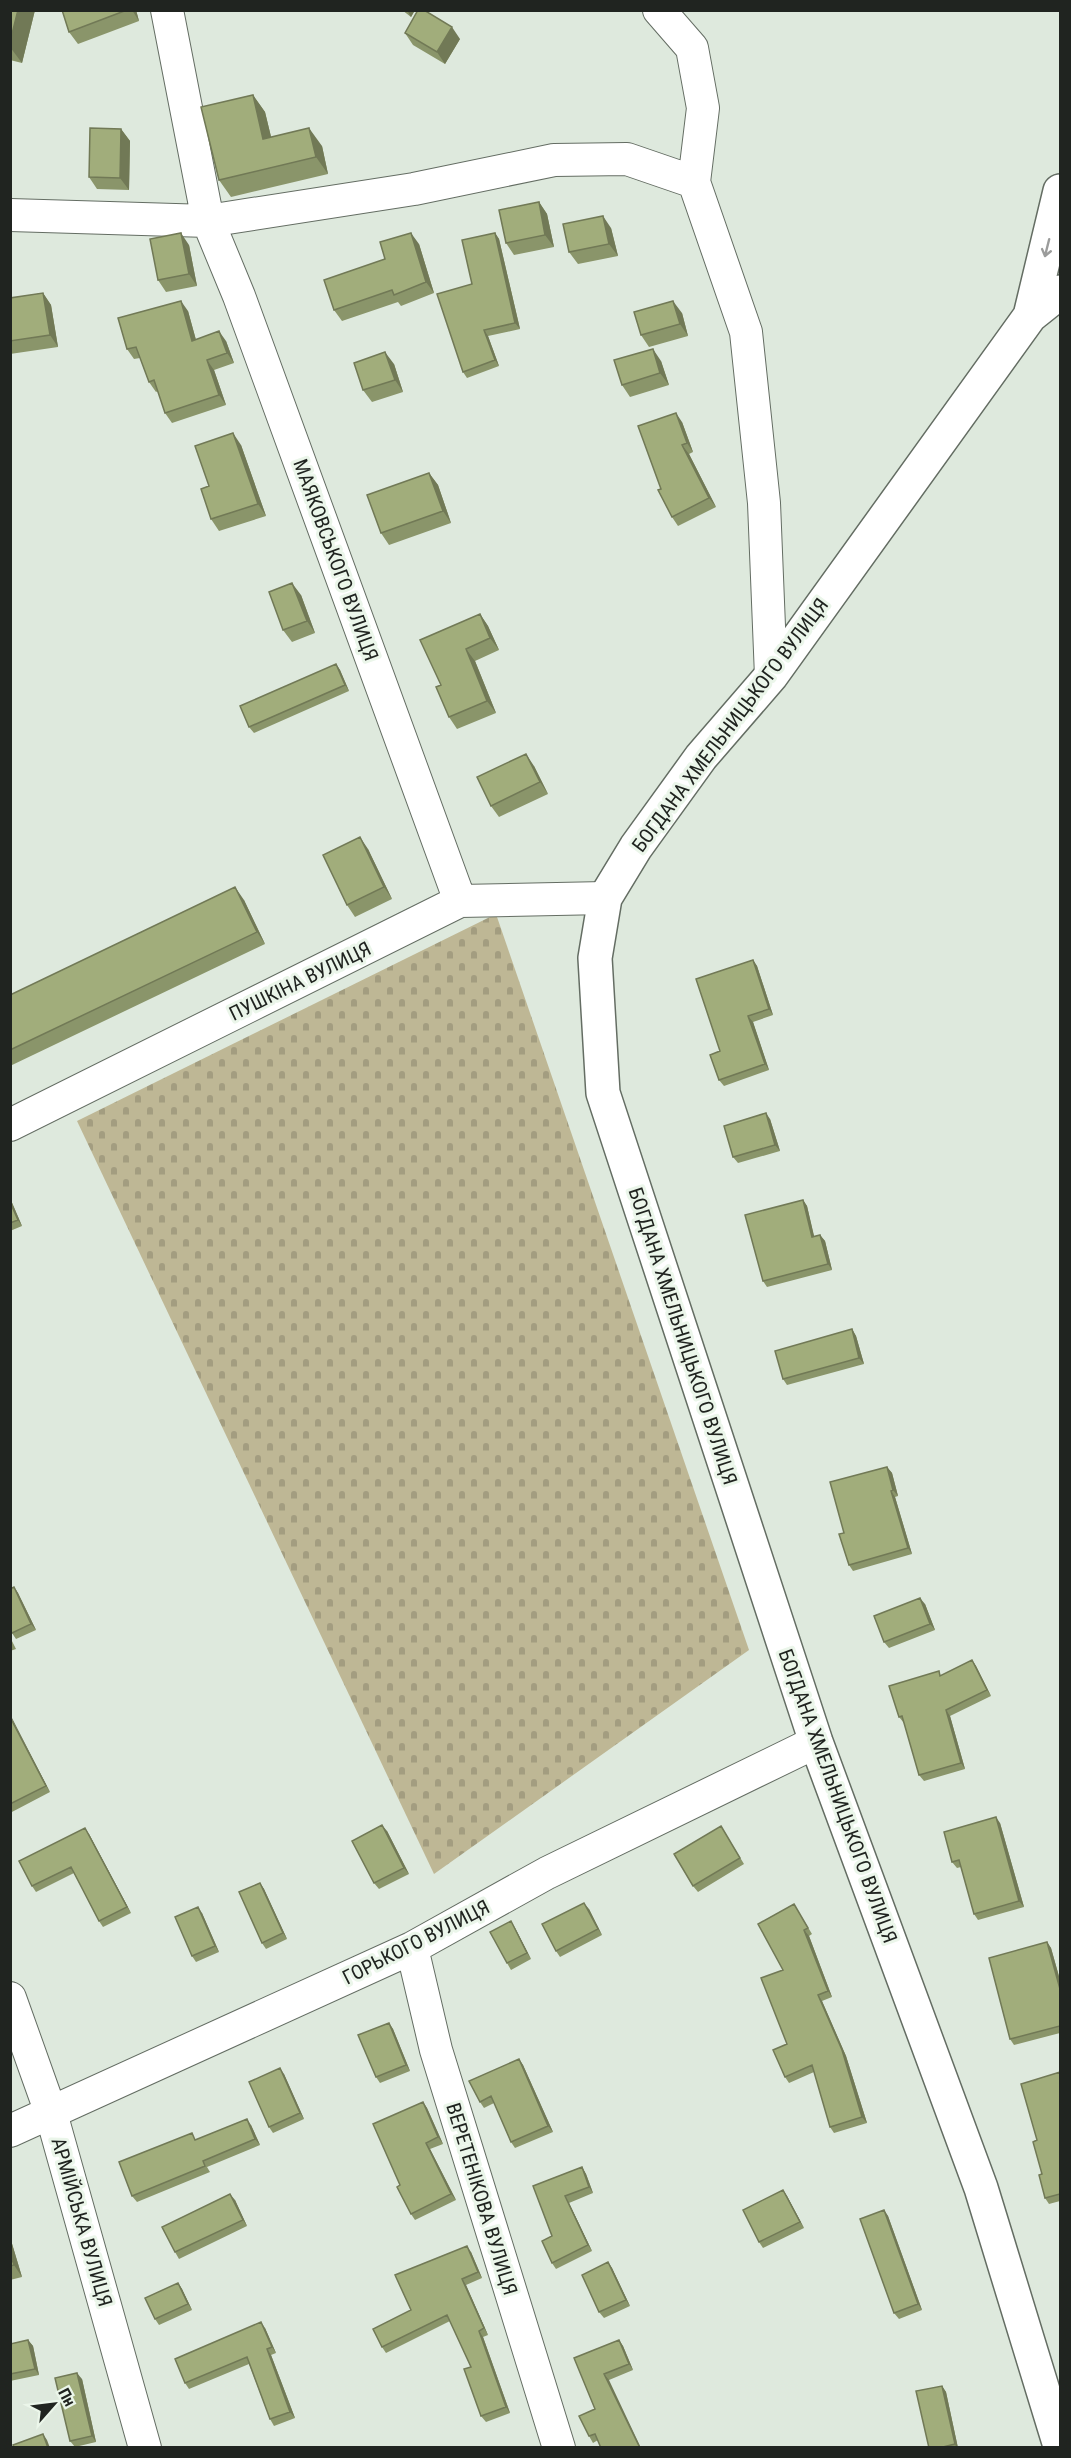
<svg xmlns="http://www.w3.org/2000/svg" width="1071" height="2458" font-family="'Roboto Condensed',sans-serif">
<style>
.cemetery{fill:url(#cemetery-stones)}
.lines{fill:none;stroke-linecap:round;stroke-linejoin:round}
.minor-casing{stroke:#646d63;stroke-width:34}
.tertiary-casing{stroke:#646d63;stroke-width:36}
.minor{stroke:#fff;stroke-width:32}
.tertiary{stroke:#fff;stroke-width:33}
.wall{fill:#8a956a}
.shaded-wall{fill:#717956}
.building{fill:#a1ad7b;stroke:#717956;stroke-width:1.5}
.oneway{stroke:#9b9c9b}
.labels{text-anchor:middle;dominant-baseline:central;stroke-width:6;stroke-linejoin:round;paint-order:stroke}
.street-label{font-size:20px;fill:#202420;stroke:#ebf6ea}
</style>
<defs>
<pattern id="cemetery-stones" width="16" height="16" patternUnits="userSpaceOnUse" patternTransform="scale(1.5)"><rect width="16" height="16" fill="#beb795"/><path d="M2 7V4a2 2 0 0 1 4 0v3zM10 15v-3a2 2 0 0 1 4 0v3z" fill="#a39d80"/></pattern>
</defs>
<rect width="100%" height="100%" fill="#dee9dd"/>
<!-- cemetery -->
<path class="cemetery" d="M496,914L749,1650L434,1874L77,1121Z"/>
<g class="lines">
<!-- minor casing -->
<g class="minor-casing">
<path id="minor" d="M167,10L208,221L239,296L460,901
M659,10L692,48L703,108L694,182
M10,215L208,221L414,189L554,160L627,159L694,182L746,332L764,503L771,676
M10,1125L460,901L605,898
M412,1948L436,2050L559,2448
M10,1998L51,2113L145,2448
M10,2131L412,1948L547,1873L816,1742"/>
</g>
<!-- tertiary casing -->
<g class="tertiary-casing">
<path id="tertiary" d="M1060,292L1030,316L771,676L701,757L636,847L605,898L595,958L603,1093L816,1742L981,2188L1060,2446
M1030,316L1060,191"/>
</g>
<!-- minor -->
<use href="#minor" class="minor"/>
<!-- tertiary -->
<use href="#tertiary" class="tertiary"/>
</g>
<!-- wall -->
<path class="wall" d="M10,10H35L22,63L10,60Z
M62,10H136L139,21L78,44L69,32Z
M402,10H415L411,17Z
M405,33L460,39L445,64L413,45Z
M253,95L265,112L271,137L322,146L328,174L231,197L219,180Z
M121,129L130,141L129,190L97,189L89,177Z
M539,202L547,214L554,247L514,255L506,243Z
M611,228L618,256L578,264L569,252Z
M495,233L499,239L520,329L488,336L499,366L467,378L463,372L472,284Z
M419,244L434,293L401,306L398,302L342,321L334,310L385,259Z
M189,245L197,286L166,292L158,280Z
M43,293L51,305L58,347L10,354V298Z
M188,311L196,340L226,341L234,363L214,370L226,405L172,423L165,413L158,391L156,392L149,382L140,358L134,359L127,349Z
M682,313L688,336L649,347L641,335Z
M661,361L669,385L630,397L622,385Z
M394,364L403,392L372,402L363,390Z
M682,422L693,452L689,454L716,507L678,526L672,517L661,489Z
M241,445L266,516L219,531L211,519L209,486Z
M429,473L438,485L451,523L389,545L381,533Z
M301,595L315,633L292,642L283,630Z
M480,614L488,626L499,650L475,661L496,713L457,729L449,717L441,685Z
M336,664L340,670L349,691L254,733L249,727Z
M534,766L548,794L499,817L491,806Z
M368,849L392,899L355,917L347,905Z
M244,900L265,944L10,1066V995Z
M753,960L757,966L773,1015L753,1022L769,1070L724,1086L719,1080L720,1051Z
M770,1119L780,1151L738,1163L733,1157Z
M10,1198L22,1226L10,1231Z
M803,1200L807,1206L814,1237L820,1235L825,1241L832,1270L767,1287L763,1281Z
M852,1329L856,1336L864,1364L787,1385L783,1379Z
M887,1467L892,1473L898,1496L895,1497L912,1554L853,1571L849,1565L844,1533Z
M14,1587L18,1593L36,1630L16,1639L12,1633Z
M925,1604L935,1630L889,1648L884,1642Z
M10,1637L16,1649L10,1651Z
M972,1660L976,1666L991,1696L950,1716L965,1769L924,1781L919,1775L904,1723L899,1717L942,1675Z
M10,1716L50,1792L10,1813Z
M1000,1823L1024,1907L978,1920L974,1914L961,1867L957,1868L952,1862Z
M721,1826L744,1864L698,1892L693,1886Z
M387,1831L409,1874L379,1889L374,1883Z
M89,1834L131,1913L103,1927L99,1921L74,1873L36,1892L32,1886Z
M260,1883L264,1889L287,1939L266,1949L262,1943Z
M794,1904L812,1934L809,1936L832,1997L822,2001L846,2056L867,2123L834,2133L830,2127L814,2072L789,2083L785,2077Z
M589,1909L602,1935L560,1957L556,1951Z
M202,1913L219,1952L196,1962L192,1956Z
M511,1921L515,1928L531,1959L511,1970L507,1963Z
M1047,1942L1051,1948L1060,1980V2033L1014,2045L1010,2039Z
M389,2023L393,2029L410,2071L380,2083L376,2077Z
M519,2059L523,2065L553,2132L515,2148L511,2142L494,2103L484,2108L480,2102Z
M1060,2072V2201L1049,2204L1045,2198L1037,2140Z
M284,2074L304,2119L273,2133L269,2127Z
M423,2102L427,2108L443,2144L430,2149L456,2200L415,2220L411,2214L400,2185Z
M251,2125L260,2145L207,2167L210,2172L137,2202L132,2196L197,2140Z
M582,2167L586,2174L593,2193L569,2203L592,2251L556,2269L552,2263V2236L533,2186Z
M783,2190L787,2196L804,2228L763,2248L759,2242Z
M235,2200L247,2226L179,2259L175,2252Z
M884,2210L888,2216L922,2310L899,2319L894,2313Z
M10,2237L22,2277L10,2280Z
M471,2252L482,2278L466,2285L488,2335L483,2337L510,2413L486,2422L481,2416L471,2367L450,2321L386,2353L382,2347L411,2310Z
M608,2262L612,2268L630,2306L604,2318L599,2312Z
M178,2283L182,2289L192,2310L159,2325L155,2319Z
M265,2328L276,2353L271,2355L295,2418L274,2426L270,2419L249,2364L189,2389L185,2383Z
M28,2340L33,2346L39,2375L10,2381V2344Z
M619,2340L623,2346L633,2370L609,2380L598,2440L593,2443L589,2436L595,2409L574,2358Z
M82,2379L96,2442L75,2447L70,2441Z
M942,2386L946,2392L958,2448H929Z"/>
<!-- shaded-wall -->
<path class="shaded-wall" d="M18,10H35L22,63L10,47V42Z
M132,10H136L139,21Z
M407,10H415L411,17Z
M452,27L460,39L445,64L437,52Z
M253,95L265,112L276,157L263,139Z
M309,128L322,146L328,174L316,157Z
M121,129L130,141L129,190L120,178Z
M539,202L547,214L554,247L545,235Z
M603,216L611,228L618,256L609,244Z
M181,233L189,245L197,286L189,274Z
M411,233L419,244L434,293L426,282Z
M495,233L499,239L520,329L515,323Z
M43,293L51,305L58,347L50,335Z
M181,301L188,311L199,351L192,341Z
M673,301L682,313L688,336L680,324Z
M484,330L488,336L499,366L495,360Z
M219,331L226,341L234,363L227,353Z
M653,349L661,361L669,385L660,373Z
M385,352L394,364L403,392L395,380Z
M207,360L214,370L226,405L219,395Z
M676,413L682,422L693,452L687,443Z
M233,433L241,445L266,516L258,504Z
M682,445L689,454L716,507L709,498Z
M429,473L438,485L451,523L443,511Z
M292,583L301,595L315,633L307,621Z
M480,614L488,626L499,650L490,638Z
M466,649L475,661L496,713L487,701Z
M336,664L340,670L349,691L345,685Z
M526,754L534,766L548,794L540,782Z
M360,837L368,849L392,899L384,887Z
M235,887L244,900L265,944L257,932Z
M753,960L757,966L773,1015L769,1009Z
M748,1016L753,1022L769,1070L765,1064Z
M766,1113L770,1119L780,1151L775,1145Z
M10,1198L22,1226L18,1220L10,1202Z
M803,1200L807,1206L816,1244L812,1237Z
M820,1235L825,1241L832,1270L828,1264Z
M852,1329L856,1336L864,1364L859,1358Z
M887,1467L892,1473L898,1496L893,1490Z
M891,1491L895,1497L912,1554L908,1548Z
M14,1587L18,1593L36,1630L31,1624Z
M920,1598L925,1604L935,1630L930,1624Z
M972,1660L976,1666L991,1696L987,1690Z
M946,1710L950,1716L965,1769L961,1763Z
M10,1716L12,1718L50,1792L46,1786Z
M996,1817L1000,1823L1024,1907L1019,1901Z
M382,1825L387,1831L409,1874L404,1868Z
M85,1828L89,1834L131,1913L127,1907Z
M260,1883L264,1889L287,1939L283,1933Z
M584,1903L589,1909L602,1935L598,1929Z
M198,1907L202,1913L219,1952L215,1946Z
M511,1921L515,1928L531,1959L527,1953Z
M804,1930L809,1936L832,1997L828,1991Z
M1047,1942L1051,1948L1060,1980V1989Z
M818,1995L822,2001L846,2056L867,2123L862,2117Z
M389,2023L393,2029L410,2071L406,2065Z
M519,2059L523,2065L553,2132L548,2126Z
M280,2068L284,2074L304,2119L300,2113Z
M423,2102L427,2108L443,2144L438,2137Z
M247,2119L251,2125L260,2145L255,2139Z
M426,2143L430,2149L456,2200L451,2194Z
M582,2167L586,2174L593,2193L589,2187Z
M783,2190L787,2196L804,2228L800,2222Z
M230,2194L235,2200L247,2226L243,2220Z
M565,2196L569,2203L592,2251L588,2245Z
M884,2210L888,2216L922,2310L918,2304Z
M10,2237L22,2277L14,2265L10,2254Z
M467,2246L471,2252L482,2278L478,2272Z
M608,2262L612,2268L630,2306L626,2300Z
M462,2279L466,2285L488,2335L484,2328Z
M178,2283L182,2289L192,2310L188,2304Z
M261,2322L265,2328L276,2353L272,2347Z
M479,2331L483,2337L510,2413L506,2407Z
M28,2340L33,2346L39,2375L35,2369Z
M619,2340L623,2346L633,2370L629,2364Z
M267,2349L271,2355L295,2418L290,2412Z
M77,2373L82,2379L96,2442L92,2436Z
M604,2374L609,2380L641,2448H640Z
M942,2386L946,2392L958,2448H957L955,2444Z
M43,2434L47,2440L50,2448H48Z"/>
<!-- building -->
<path class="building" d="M10,10H18L10,42Z
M62,10H127L69,32Z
M418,10H424L452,27L437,52L405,33Z
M253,95L263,139L309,128L316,157L219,180L201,107Z
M90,128L121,129L120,178L89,177Z
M539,202L545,235L506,243L499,210Z
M603,216L609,244L569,252L563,224Z
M181,233L189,274L158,280L150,239Z
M411,233L426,282L394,295L392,290L334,310L324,280L385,259L380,242Z
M495,233L515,323L484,330L495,360L463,372L437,294L472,284L462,240Z
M43,293L50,335L10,341V298Z
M181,301L192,341L219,331L227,353L207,360L219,395L165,413L154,380L149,382L136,347L127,349L118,318Z
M673,301L680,324L641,335L634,312Z
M653,349L660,373L622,385L614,360Z
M385,352L395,380L363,390L354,363Z
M676,413L687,443L682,445L709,498L672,517L658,490L661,489L638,426Z
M233,433L258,504L211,519L201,489L209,486L195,446Z
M429,473L443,511L381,533L367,495Z
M292,583L307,621L283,630L269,592Z
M480,614L490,638L466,649L487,701L449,717L436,687L441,685L420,640Z
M336,664L345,685L249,727L240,706Z
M526,754L540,782L491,806L477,777Z
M360,837L384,887L347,905L323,855Z
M235,887L257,932L10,1050V995Z
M753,960L769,1009L748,1016L765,1064L719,1080L710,1055L720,1051L696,979Z
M766,1113L775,1145L733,1157L724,1126Z
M803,1200L812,1237L820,1235L828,1264L763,1281L745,1215Z
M10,1202L18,1220L10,1223Z
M852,1329L859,1358L783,1379L775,1351Z
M887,1467L893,1490L891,1491L908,1548L849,1565L839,1534L844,1533L830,1482Z
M14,1587L31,1624L12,1633L10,1630V1589Z
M920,1598L930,1624L884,1642L874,1616Z
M972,1660L987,1690L946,1710L961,1763L919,1775L902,1716L899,1717L889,1686L939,1671L940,1676Z
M10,1717L46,1786L10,1804Z
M996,1817L1019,1901L974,1914L959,1860L952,1862L944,1832Z
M382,1825L404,1868L374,1883L352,1841Z
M721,1826L740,1858L693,1886L674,1854Z
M85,1828L127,1907L99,1921L71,1867L32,1886L19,1861Z
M260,1883L283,1933L262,1943L239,1892Z
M584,1903L598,1929L556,1951L542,1924Z
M794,1904L808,1928L804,1930L828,1991L818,1995L842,2050L862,2117L830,2127L812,2065L785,2077L773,2050L787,2044L761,1978L783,1970L758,1924Z
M198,1907L215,1946L192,1956L175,1917Z
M511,1921L527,1953L507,1963L490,1932Z
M1047,1942L1060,1989V2026L1010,2039L989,1958Z
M389,2023L406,2065L376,2077L358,2035Z
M519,2059L548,2126L511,2142L491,2096L480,2102L469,2081Z
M280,2068L300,2113L269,2127L249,2082Z
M1060,2072V2194L1045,2198L1039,2175L1042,2174L1033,2142L1037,2140L1021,2084Z
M423,2102L438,2137L426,2143L451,2194L411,2214L397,2187L400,2185L373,2124Z
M247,2119L255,2139L203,2161L205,2166L132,2196L119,2162L192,2133L195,2140Z
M582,2167L589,2187L565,2196L588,2245L552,2263L542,2241L552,2236L533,2186Z
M783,2190L800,2222L759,2242L743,2210Z
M230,2194L243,2220L175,2252L162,2227Z
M884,2210L918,2304L894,2313L860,2219Z
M467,2246L478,2272L462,2279L484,2328L479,2331L506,2407L481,2416L464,2369L471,2367L447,2315L382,2347L373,2329L411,2310L395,2275Z
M10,2254L14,2265L10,2266Z
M608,2262L626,2300L599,2312L582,2275Z
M178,2283L188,2304L155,2319L145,2298Z
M261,2322L272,2347L267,2349L290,2412L270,2419L247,2357L185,2383L175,2359Z
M28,2340L35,2369L10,2374V2344Z
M619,2340L629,2364L604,2374L640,2448H601L595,2434L589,2436L579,2416L595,2409L574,2358Z
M77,2373L92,2436L70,2441L55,2378Z
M942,2386L955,2444L939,2448H929L916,2391Z
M43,2434L48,2448H14L13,2445Z"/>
<!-- one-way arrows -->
<defs><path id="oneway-shaft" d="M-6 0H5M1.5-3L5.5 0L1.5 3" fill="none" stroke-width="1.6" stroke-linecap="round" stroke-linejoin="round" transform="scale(1.5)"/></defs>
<use class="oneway" href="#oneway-shaft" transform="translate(1047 248) rotate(104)"/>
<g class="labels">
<!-- street labels -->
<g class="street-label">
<text transform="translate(336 560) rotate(70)">МАЯКОВСЬКОГО ВУЛИЦЯ</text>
<text transform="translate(730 725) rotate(-53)">БОГДАНА ХМЕЛЬНИЦЬКОГО ВУЛИЦЯ</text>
<text transform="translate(300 981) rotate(-26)">ПУШКІНА ВУЛИЦЯ</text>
<text transform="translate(683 1336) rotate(72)">БОГДАНА ХМЕЛЬНИЦЬКОГО ВУЛИЦЯ</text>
<text transform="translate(838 1796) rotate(70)">БОГДАНА ХМЕЛЬНИЦЬКОГО ВУЛИЦЯ</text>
<text transform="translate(416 1942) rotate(-27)">ГОРЬКОГО ВУЛИЦЯ</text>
<text transform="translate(482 2199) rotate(73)">ВЕРЕТЕНІКОВА ВУЛИЦЯ</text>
<text transform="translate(82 2222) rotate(74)">АРМІЙСЬКА ВУЛИЦЯ</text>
</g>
</g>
<!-- border -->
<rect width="1071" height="2458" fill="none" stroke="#202420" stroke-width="24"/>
<!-- north arrow -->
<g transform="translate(54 2404) rotate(62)" stroke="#ebf6ea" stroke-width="4.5" paint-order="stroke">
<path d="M0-4.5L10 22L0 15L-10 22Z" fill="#202420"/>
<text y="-9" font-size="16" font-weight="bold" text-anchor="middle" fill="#202420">Пн</text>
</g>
</svg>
